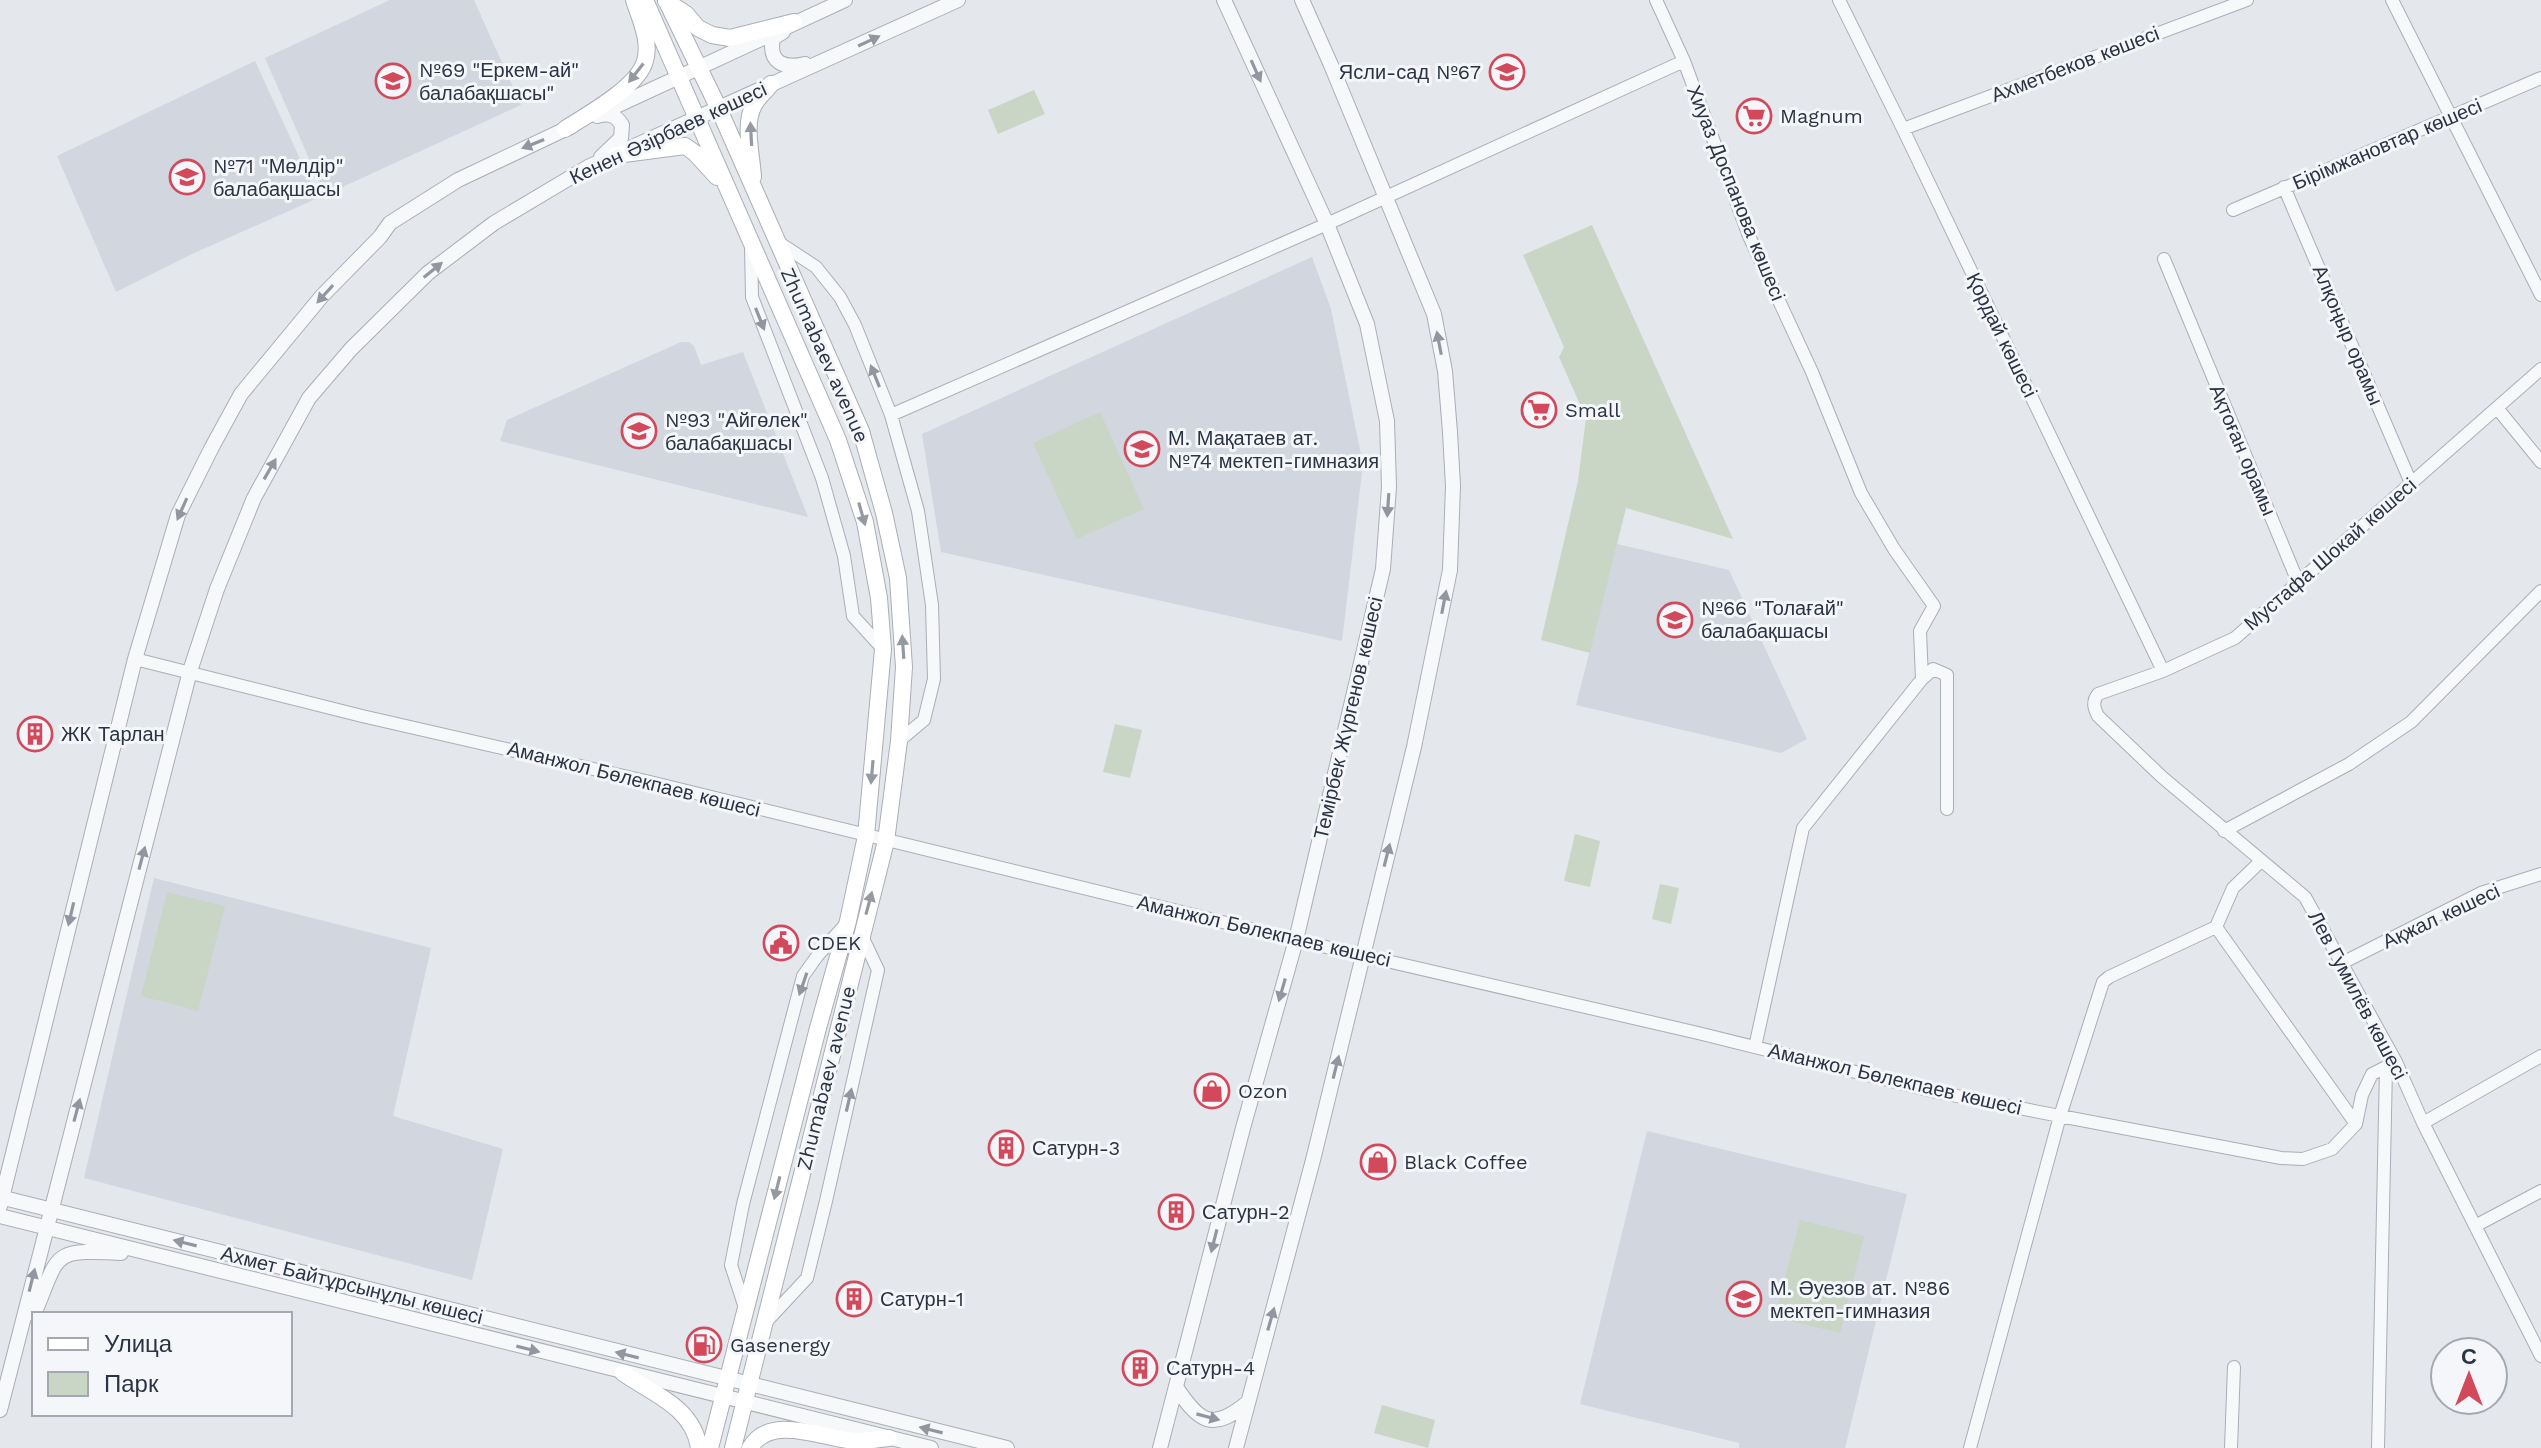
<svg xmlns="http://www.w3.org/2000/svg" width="2541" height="1448" viewBox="0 0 2541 1448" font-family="'Work Sans',sans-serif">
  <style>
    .built { fill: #d2d6de }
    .green { fill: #c9d6c5 }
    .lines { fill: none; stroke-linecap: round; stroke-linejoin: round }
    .minor-casing { stroke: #a9aeb7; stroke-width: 14 }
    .tertiary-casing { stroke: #a9aeb7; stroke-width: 16 }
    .secondary-casing { stroke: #a9aeb7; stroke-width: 18 }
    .minor { stroke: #f7f8fa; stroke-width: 12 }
    .tertiary { stroke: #f7f8fa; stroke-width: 14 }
    .secondary { stroke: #fff; stroke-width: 16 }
    .oneway { fill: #9196a0 }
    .oneway2 { fill: #959aa2 }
    .labels { text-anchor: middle; stroke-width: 6; stroke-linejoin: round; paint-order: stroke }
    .street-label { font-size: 20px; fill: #2b3445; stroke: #f4f6f9 }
    .poi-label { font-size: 20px; fill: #2b3445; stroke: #f4f6f9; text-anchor: start }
  </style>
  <rect width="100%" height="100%" fill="#e4e7ec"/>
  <path class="built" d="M390 0H474L521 105 325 195 265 58Z
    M255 61 318 198 192 254 116 292 57 156Z
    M1312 257 1331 309 1363 464 1342 641 941 552 922 434Z
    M681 342H689L694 346 701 365 743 352 808 517 500 441 507 420Z
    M1617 544 1729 570 1807 739 1781 753 1576 705Z
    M154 878 431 948 393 1116 503 1149 472 1280 84 1178Z
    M1647 1131 1907 1194 1845 1448H1739V1443L1580 1404Z"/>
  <path class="green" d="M1034 90 1045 114 998 134 988 110Z
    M1592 225 1733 539 1626 508 1590 653 1541 640 1578 481 1586 418 1559 357 1564 347 1523 255Z
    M1100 412 1144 509 1077 539 1033 443Z
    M1115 724 1142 730 1130 778 1103 772Z
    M1575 834 1600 841 1590 887 1564 881Z
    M1660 884 1679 888 1671 924 1652 919Z
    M167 892 225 906 198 1011 141 996Z
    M1800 1220 1864 1236 1840 1333 1775 1317Z
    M1382 1405 1435 1420 1428 1448 1374 1433Z"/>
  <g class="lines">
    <g class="minor-casing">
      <path id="minor" d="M1656 0 1684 61 1749 236 1812 372 1861 493 1894 549 1934 606 1920 631 1922 679
        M1839 0 1903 129 2163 671
        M2392 0 2541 295
        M1903 129 2247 0
        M2284 187 2411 483
        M2233 210 2541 78
        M778 242 816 267 840 297 855 325 891 415 918 511 932 605 934 679 924 720 899 741
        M751 246 752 297 822 478 844 556 853 616 883 649
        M2164 259 2298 582
        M2541 369 2235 638 2163 671 2098 694C2092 702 2094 708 2098 716L2162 777 2305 897 2396 1062 2423 1123 2541 1356
        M2497 408 2541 462
        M891 415 1327 224 1684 61
        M135 659 362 716 650 782 1296 940 1698 1033 1936 1092 2060 1116 1970 1448
        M2224 831 2349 764 2411 722 2541 591
        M2261 861 2233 888 2216 927 2109 977 2103 982 2060 1116 2281 1158 2303 1159 2332 1149 2356 1124 2362 1095 2372 1074 2396 1062
        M2216 927 2356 1124
        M2342 963 2481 893 2541 874
        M1755 1047 1803 828 1922 679 1933 669 1947 675V809
        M2423 1123 2541 1056
        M2475 1226 2541 1191
        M746 1311 731 1265 743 1204 803 976 818 955 846 924
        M766 1322 807 1278 826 1201 878 970 861 934
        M2231 1448 2234 1367
        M2378 1448 2386 1067"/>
    </g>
    <g class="tertiary-casing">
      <path id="tertiary" d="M783 32 773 38C768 63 784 69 805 64
        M599 114 845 0
        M597 116C609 113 615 114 622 125L621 138 601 157
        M0 1197 1007 1448
        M0 1206 135 659 178 515 212 447 241 394 322 296 380 237 390 223 458 180 572 126
        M0 1216 931 1448
        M34 1314C60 1254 49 1249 121 1253
        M1176 1387C1199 1422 1212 1432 1247 1403
        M0 1410 190 671 217 589 254 498 309 398 351 349 428 273 494 223 588 167 958 0
        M1160 1448 1243 1128 1296 940 1383 569 1389 487 1387 421 1367 324 1327 224 1224 0
        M1236 1448 1313 1160 1414 747 1450 570 1453 486 1450 432 1445 371 1434 314 1331 65 1302 0"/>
    </g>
    <g class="secondary-casing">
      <path id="secondary" d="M645 0 838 440 865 522 879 598 883 649 866 836 848 921 818 1028 710 1448
        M666 0 718 107 861 431 884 513 898 578 904 667 899 741 886 841 733 1448
        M666 1 686 14 698 28 712 35 730 38 794 22
        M565 129C587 115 638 87 645 61 651 41 640 19 634 0
        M616 155 685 146 695 153 717 177
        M753 177C752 156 743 124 754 105 758 97 766 91 771 84
        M623 1373C653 1394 693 1407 699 1448
        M750 1448C771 1412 825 1440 857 1441 868 1441 878 1439 889 1438"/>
    </g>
    <use href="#minor" class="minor"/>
    <use href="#tertiary" class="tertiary"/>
    <use href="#secondary" class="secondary"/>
  </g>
  <defs><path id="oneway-solid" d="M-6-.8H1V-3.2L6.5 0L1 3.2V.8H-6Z" transform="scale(2)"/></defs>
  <g class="oneway">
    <use href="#oneway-solid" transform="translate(869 41) rotate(-25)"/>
    <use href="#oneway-solid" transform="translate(1256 71) rotate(66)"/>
    <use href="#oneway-solid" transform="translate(533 144) rotate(158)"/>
    <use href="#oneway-solid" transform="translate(433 270) rotate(-39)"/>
    <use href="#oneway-solid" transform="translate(325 294) rotate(132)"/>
    <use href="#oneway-solid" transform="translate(760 319) rotate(68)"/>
    <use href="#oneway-solid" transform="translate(1439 343) rotate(-101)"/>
    <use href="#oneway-solid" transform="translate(875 376) rotate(-112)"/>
    <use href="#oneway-solid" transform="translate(270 469) rotate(-60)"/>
    <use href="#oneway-solid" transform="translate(1388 505) rotate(94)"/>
    <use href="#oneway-solid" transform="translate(182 509) rotate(114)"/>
    <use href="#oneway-solid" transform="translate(1444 602) rotate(-79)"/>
    <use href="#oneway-solid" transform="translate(1387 855) rotate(-76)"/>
    <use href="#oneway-solid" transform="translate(142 858) rotate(-75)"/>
    <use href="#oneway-solid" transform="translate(71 914) rotate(103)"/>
    <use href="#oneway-solid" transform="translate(803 984) rotate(109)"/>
    <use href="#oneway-solid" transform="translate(1282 990) rotate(106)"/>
    <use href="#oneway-solid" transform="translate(1336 1067) rotate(-76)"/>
    <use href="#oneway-solid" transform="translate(849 1100) rotate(-77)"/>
    <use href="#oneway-solid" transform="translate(77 1110) rotate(-75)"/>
    <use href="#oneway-solid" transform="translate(1214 1241) rotate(104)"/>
    <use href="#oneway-solid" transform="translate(185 1243) rotate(-166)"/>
    <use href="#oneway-solid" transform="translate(32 1280) rotate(-76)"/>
    <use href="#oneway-solid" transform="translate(1271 1319) rotate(-74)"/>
    <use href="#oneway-solid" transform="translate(528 1349) rotate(14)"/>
    <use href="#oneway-solid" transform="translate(627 1355) rotate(-166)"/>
    <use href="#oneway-solid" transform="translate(1208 1417) rotate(15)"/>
    <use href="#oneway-solid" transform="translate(931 1430) rotate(-166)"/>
  </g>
  <g class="oneway2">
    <use href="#oneway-solid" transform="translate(636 73) rotate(128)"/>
    <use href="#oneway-solid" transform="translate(751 134) rotate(-93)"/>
    <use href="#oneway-solid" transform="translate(862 514) rotate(74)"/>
    <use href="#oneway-solid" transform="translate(903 647) rotate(-94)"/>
    <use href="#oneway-solid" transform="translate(872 772) rotate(95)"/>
    <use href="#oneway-solid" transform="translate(869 903) rotate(-75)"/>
    <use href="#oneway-solid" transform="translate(777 1188) rotate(104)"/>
  </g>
  <defs>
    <g id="school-ring" transform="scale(1.8)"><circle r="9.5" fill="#f4f6f9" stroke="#d1495b" stroke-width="1.5"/><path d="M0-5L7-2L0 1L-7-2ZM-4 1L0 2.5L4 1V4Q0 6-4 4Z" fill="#d1495b"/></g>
    <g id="supermarket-ring" transform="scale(1.8)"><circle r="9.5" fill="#f4f6f9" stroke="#d1495b" stroke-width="1.5"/><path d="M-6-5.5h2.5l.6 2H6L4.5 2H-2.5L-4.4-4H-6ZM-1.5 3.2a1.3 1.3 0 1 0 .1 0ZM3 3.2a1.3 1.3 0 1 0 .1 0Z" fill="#d1495b"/></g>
    <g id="building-ring" transform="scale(1.8)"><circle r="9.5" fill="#f4f6f9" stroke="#d1495b" stroke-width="1.5"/><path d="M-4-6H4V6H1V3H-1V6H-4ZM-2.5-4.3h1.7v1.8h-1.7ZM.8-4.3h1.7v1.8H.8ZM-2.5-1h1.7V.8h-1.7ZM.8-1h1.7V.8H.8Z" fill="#d1495b"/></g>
    <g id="civic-ring" transform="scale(1.8)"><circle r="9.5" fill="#f4f6f9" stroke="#d1495b" stroke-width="1.5"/><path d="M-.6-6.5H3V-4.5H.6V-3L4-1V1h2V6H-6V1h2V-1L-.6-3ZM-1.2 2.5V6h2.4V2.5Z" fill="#d1495b"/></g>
    <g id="shop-ring" transform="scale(1.8)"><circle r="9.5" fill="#f4f6f9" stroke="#d1495b" stroke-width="1.5"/><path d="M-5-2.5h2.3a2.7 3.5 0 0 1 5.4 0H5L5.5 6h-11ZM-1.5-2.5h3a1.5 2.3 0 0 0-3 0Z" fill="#d1495b"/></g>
    <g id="fuel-ring" transform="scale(1.8)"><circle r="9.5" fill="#f4f6f9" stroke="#d1495b" stroke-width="1.5"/><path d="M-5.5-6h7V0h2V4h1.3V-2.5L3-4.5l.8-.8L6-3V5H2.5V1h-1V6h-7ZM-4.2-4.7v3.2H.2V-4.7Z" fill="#d1495b"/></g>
  </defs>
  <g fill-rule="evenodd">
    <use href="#school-ring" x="1507" y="72"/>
    <use href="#school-ring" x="393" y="81"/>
    <use href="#supermarket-ring" x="1754" y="116"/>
    <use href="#school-ring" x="187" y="177"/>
    <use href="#supermarket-ring" x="1539" y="410"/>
    <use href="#school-ring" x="639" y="431"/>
    <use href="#school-ring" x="1142" y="449"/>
    <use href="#school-ring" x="1675" y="620"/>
    <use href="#building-ring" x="35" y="734"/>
    <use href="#civic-ring" x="781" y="943"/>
    <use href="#shop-ring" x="1212" y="1091"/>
    <use href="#building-ring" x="1006" y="1148"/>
    <use href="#shop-ring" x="1378" y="1162"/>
    <use href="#building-ring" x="1176" y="1212"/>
    <use href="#building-ring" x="854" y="1299"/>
    <use href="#school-ring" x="1744" y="1299"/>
    <use href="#fuel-ring" x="704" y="1345"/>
    <use href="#building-ring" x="1140" y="1368"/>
  </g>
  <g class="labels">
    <g class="street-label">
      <text transform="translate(2075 64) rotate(-21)" y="7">Ахметбеков көшесі</text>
      <text transform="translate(668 133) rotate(-25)" y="7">Кенен Әзірбаев көшесі</text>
      <text transform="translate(2387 144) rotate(-23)" y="7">Бірімжановтар көшесі</text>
      <text transform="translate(1736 193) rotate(68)" y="7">Хиуаз Доспанова көшесі</text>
      <text transform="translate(2002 335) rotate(64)" y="7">Қордай көшесі</text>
      <text transform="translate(2348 335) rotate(67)" y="7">Алқоңыр орамы</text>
      <text transform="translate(825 355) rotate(66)" y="7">Zhumabaev avenue</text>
      <text transform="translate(2243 450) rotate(67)" y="7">Ақтоған орамы</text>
      <text transform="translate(2330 554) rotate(-41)" y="7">Мустафа Шокай көшесі</text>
      <text transform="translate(1348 718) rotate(-77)" y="7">Темірбек Жүргенов көшесі</text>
      <text transform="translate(634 779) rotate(14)" y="7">Аманжол Бөлекпаев көшесі</text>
      <text transform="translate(2441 916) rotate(-25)" y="7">Ақжал көшесі</text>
      <text transform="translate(1264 931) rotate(13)" y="7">Аманжол Бөлекпаев көшесі</text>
      <text transform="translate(2358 995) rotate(62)" y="7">Лев Гумилёв көшесі</text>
      <text transform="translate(826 1078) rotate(-76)" y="7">Zhumabaev avenue</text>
      <text transform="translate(1895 1079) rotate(13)" y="7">Аманжол Бөлекпаев көшесі</text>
      <text transform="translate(352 1285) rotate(14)" y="7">Ахмет Байтұрсынұлы көшесі</text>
    </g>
    <g class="poi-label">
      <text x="419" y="77">№69 "Еркем-ай"<tspan x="419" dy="23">балабақшасы"</tspan></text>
      <text x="1481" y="79" text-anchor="end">Ясли-сад №67</text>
      <text x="1780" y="123">Magnum</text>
      <text x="213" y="173">№71 "Мөлдір"<tspan x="213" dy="23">балабақшасы</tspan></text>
      <text x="1565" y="417">Small</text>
      <text x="665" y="427">№93 "Айгөлек"<tspan x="665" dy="23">балабақшасы</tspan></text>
      <text x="1168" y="445">М. Мақатаев ат.<tspan x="1168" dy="23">№74 мектеп-гимназия</tspan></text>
      <text x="1701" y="615">№66 "Толағай"<tspan x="1701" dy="23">балабақшасы</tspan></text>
      <text x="61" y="741">ЖК Тарлан</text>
      <text x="807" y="950">CDEK</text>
      <text x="1238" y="1098">Ozon</text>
      <text x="1032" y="1155">Сатурн-3</text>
      <text x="1404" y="1169">Black Coffee</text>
      <text x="1202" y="1219">Сатурн-2</text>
      <text x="1770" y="1295">М. Әуезов ат. №86<tspan x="1770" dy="23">мектеп-гимназия</tspan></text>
      <text x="880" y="1306">Сатурн-1</text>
      <text x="730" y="1352">Gasenergy</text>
      <text x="1166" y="1375">Сатурн-4</text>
    </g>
  </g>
  <rect x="32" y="1312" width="260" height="104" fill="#f4f6f9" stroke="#a4a8b1" stroke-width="2"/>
  <rect x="48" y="1338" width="40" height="12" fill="#ffffff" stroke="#a4a8b1" stroke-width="2"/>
  <text x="104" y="1352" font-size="24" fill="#2b3445">Улица</text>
  <rect x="48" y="1372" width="40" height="24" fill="#c9d6c5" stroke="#a4a8b1" stroke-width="2"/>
  <text x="104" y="1392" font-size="24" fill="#2b3445">Парк</text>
  <g transform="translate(2469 1376)"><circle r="38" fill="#f4f6f9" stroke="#a4a8b1" stroke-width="2"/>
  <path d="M0-6L14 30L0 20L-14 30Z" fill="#d1495b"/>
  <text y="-12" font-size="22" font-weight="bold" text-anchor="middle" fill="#2b3445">С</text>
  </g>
</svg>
